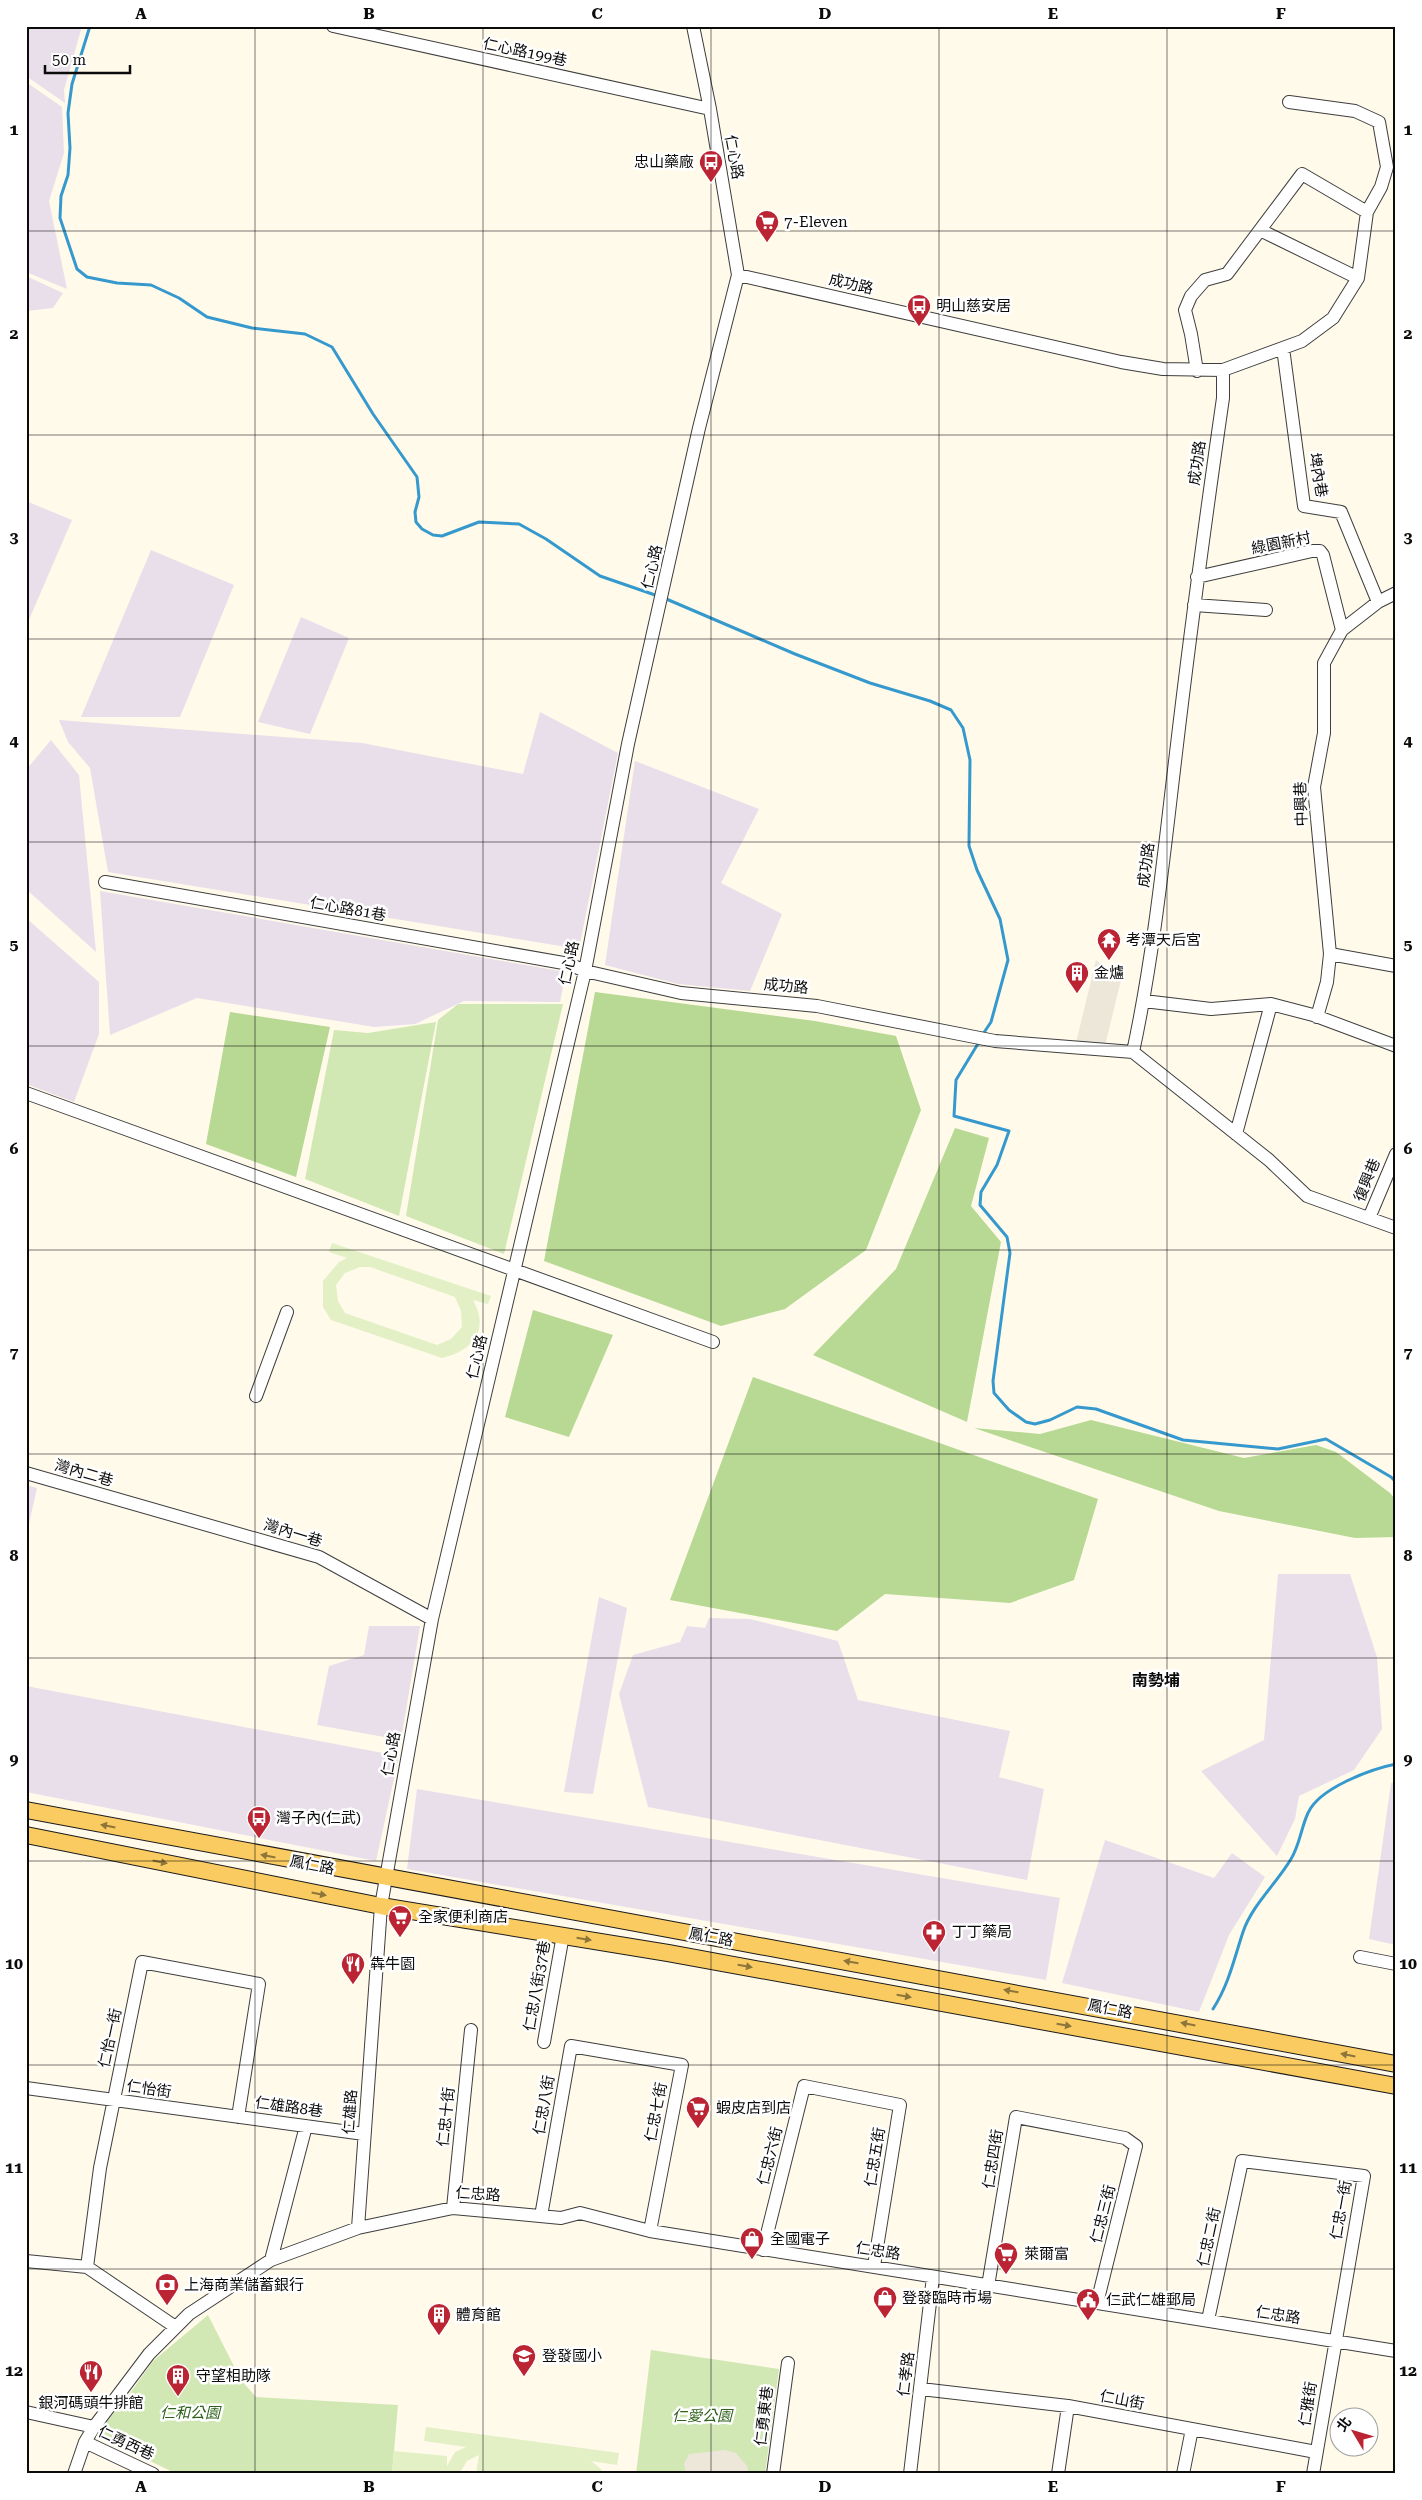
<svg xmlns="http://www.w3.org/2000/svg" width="1422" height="2500" viewBox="0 0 1422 2500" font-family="'Roboto Serif','Noto Sans TC',serif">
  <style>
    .industrial { fill: #e9dfeb }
    .green { fill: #d2e8b4 }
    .forest { fill: #b7d994 }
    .pitch { fill: #e3f0c6; fill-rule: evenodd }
    .plaza { fill: #ede7da }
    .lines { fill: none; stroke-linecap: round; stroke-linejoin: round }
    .stream { stroke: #3699cd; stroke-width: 3 }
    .minor-casing { stroke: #3e3e3e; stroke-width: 14 }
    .major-casing { stroke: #1c1c1c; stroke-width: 18 }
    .minor { stroke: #fff; stroke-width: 12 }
    .major { stroke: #f9cb60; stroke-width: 16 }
    .oneway { fill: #8e753a }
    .grid { fill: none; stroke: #0b0b0b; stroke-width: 1; stroke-opacity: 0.55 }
    .labels { text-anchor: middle; stroke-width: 5; stroke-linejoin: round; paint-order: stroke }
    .street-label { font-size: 15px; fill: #0b0b0b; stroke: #fff }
    .poi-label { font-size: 15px; fill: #0b0b0b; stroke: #fff; text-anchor: start }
    .park-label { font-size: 15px; font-style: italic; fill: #2f621c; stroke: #fff }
    .neighbourhood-label { font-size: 16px; font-weight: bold; fill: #0b0b0b; stroke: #fff }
    .neatline { fill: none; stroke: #0b0b0b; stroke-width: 2 }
    .grid-label { font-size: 16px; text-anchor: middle; font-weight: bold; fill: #0b0b0b }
  </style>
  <rect width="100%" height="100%" fill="#fffaea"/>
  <path class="industrial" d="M26 26H82L64 90 65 103 26 76Z
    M26 82 62 107 64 153 49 201 67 289 26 272Z
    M26 276 63 293 53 308 26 311Z
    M26 501 72 520 28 622 26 643Z
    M151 550 234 585 180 717H81Z
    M301 617 349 638 310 734 258 722Z
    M540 712 618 753 579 949 108 872 90 768 68 742 59 720 362 743 523 774Z
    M51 740 79 775 96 952 26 889V770Z
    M635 761 759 809 721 883 782 914 750 991 678 984 605 965Z
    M100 891 566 972 560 1002 464 1001 415 1024 374 1027 197 998 110 1035Z
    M26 918 99 982V1034L74 1102 26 1084Z
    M26 1485 37 1488 26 1537Z
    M1278 1574H1350L1377 1657 1382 1729 1354 1770 1299 1796 1295 1819 1277 1856 1201 1771 1264 1740Z
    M599 1597 627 1608 593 1794 564 1792Z
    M709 1618 750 1619 838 1641 858 1700 1010 1731 999 1777 1044 1789 1027 1880 648 1807 619 1694 633 1655 680 1642 687 1626 705 1628Z
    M369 1626H420L401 1740 317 1725 329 1666 364 1655Z
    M26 1686 399 1756 376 1861 26 1792Z
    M1391 1783H1396V1945L1369 1939Z
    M417 1789 1060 1898 1046 1980 407 1869Z
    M1105 1840 1214 1878 1232 1853 1265 1877 1229 1935 1199 2012 1062 1983Z"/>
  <path class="green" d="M458 1004H563L504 1254 406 1216 438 1020Z
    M436 1022 399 1216 305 1179 334 1030 368 1033Z
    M208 2315 241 2380 256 2397 398 2405 392 2474H177L96 2435 128 2396 153 2361Z
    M651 2350 779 2369 765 2474H636Z"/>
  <path class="forest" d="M595 992 815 1021 896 1036 921 1110 866 1250 785 1309 721 1326 544 1261Z
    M230 1012 330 1027 296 1177 206 1144Z
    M955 1128 989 1138 971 1206 1001 1242 967 1422 813 1355 896 1269Z
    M533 1310 613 1335 569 1437 505 1417Z
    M753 1377 1098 1499 1074 1580 1010 1603 885 1594 837 1631 670 1600Z
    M1091 1420 1244 1458 1316 1445 1336 1452 1390 1493 1396 1500V1537L1355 1538 1219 1511 974 1428 1040 1434Z"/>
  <path class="pitch" d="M332 1243 491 1296 488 1304 473 1300C490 1330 473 1351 442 1358L331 1320 323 1307V1281L339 1262 347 1258 329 1252ZM360 1267H370L455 1297 461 1311 462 1327 451 1339 437 1345 345 1313 338 1301 336 1285 345 1273Z
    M426 2427 619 2453 617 2465 591 2461 601 2469 602 2474H591L589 2471 588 2474H476L479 2455 467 2461 459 2474H392L394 2451 447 2456V2466L455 2452 466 2447 424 2441Z"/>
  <path class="plaza" d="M1096 960 1121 980 1104 1050 1075 1047Z
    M725 2450 736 2453 747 2466 749 2474H686L684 2464 689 2454Z"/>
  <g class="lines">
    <path class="stream" d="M90 26 72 84 68 113 70 148 68 175 61 196 60 218 77 269 87 277 117 283 151 285 179 298 207 317 252 328 305 334 332 347 373 414 417 477 419 497 415 512 416 522 422 529 433 535 442 536 479 522 519 524 546 539 600 576 658 596
      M664 598 795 654 870 683 930 701 951 710 963 728 970 760 969 846 977 870 1000 919 1008 960 991 1022 983 1034
      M979 1042 956 1080 954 1116 1009 1131 997 1165 981 1192 980 1205 1007 1237 1010 1253 993 1381 994 1393 1009 1410 1026 1422 1035 1424 1050 1420 1077 1407 1096 1409 1183 1440 1278 1449 1326 1439 1391 1477 1396 1482
      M1213 2009C1229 1984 1234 1959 1243 1932 1252 1905 1277 1883 1291 1859 1300 1844 1301 1828 1308 1813 1319 1788 1371 1769 1396 1764"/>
    <g class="minor-casing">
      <path id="minor" d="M333 26 710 109
        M1260 230 1358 278
        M738 275 1121 362 1163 369 1223 370 1302 341 1333 318 1358 278 1367 212 1381 187 1387 167 1379 122 1355 111 1289 102
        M1283 348 1304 506 1341 512 1378 602
        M1197 371 1191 334 1185 310 1191 296 1205 280 1227 274 1302 174 1367 212
        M1197 577 1312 551H1320L1323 555 1342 630
        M1194 605 1266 610
        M105 882 569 964 585 971 681 993 817 1006 995 1041 1133 1052 1269 1160 1307 1196 1396 1228
        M1330 954 1396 966
        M1144 1001 1211 1009 1271 1004 1313 1015 1396 1046
        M1317 1017 1327 982 1330 954 1314 787 1324 733V663L1342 630 1378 602 1396 593
        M1133 1052C1154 954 1164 853 1176 753 1190 634 1206 516 1223 398V370
        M26 1093 713 1342
        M1236 1134 1271 1004
        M1369 1218 1396 1154
        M256 1396 287 1312
        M26 1473 319 1557 432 1619
        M1360 1957 1396 1964
        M544 2042 563 1935
        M26 2088 364 2134
        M453 2208 471 2030
        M541 2216 571 2046 682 2065 650 2231
        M358 2228 381 1906 432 1619 585 971 628 744 699 428 738 275 710 109 693 26
        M763 2250 804 2086 900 2105 874 2266
        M271 2260 306 2126
        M26 2261 87 2267
        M988 2286 1016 2117 1125 2138 1136 2146 1097 2303
        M1208 2320 1242 2161 1364 2176 1313 2474
        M174 2326 87 2267 100 2168 142 1962 259 1984 238 2117
        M921 2389 1068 2406 1316 2452
        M26 2412 94 2427
        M85 2442 153 2474
        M74 2474 85 2442 94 2427 149 2354 189 2314 271 2260 358 2228 453 2208 561 2218 580 2213 650 2231 1396 2351
        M773 2474 788 2363
        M910 2474 933 2277
        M1058 2474 1068 2406
        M1183 2474 1192 2429"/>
    </g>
    <g class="major-casing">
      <path id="major" d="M26 1810C482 1898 940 1976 1396 2064
        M26 1835 381 1906 668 1953 1396 2086"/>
    </g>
    <use href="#minor" class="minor"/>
    <use href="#major" class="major"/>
  </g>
  <defs><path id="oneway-solid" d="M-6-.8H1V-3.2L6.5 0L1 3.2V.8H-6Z" transform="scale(1.25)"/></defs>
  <g class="oneway">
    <use href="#oneway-solid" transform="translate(108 1826) rotate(-169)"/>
    <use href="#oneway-solid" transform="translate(268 1856) rotate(-169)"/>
    <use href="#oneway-solid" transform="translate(160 1862) rotate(11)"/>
    <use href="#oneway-solid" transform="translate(319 1894) rotate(11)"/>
    <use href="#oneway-solid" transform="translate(584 1939) rotate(9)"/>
    <use href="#oneway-solid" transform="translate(851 1962) rotate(-170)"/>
    <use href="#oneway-solid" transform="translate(745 1966) rotate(10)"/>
    <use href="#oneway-solid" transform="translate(1011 1991) rotate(-170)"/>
    <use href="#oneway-solid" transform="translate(904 1996) rotate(10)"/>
    <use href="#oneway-solid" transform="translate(1188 2024) rotate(-169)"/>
    <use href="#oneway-solid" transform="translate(1064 2025) rotate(10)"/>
    <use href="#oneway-solid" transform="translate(1348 2055) rotate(-169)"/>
  </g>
  <path class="grid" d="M255 26V2474M483 26V2474M711 26V2474M939 26V2474M1167 26V2474M26 231H1396M26 435H1396M26 639H1396M26 842H1396M26 1046H1396M26 1250H1396M26 1454H1396M26 1658H1396M26 1861H1396M26 2065H1396M26 2269H1396"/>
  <defs>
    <g id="bus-pin" transform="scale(1.25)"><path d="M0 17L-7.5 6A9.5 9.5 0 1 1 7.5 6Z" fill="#bb2433" stroke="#fff"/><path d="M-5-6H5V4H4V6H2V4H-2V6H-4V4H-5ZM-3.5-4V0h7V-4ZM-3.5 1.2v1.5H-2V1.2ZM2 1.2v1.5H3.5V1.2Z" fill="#fff"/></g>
    <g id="supermarket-pin" transform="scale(1.25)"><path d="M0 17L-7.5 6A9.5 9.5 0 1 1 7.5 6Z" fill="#bb2433" stroke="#fff"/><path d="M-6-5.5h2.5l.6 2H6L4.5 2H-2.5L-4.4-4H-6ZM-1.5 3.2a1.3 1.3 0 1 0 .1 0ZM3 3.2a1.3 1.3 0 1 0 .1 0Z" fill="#fff"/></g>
    <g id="temple-pin" transform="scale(1.25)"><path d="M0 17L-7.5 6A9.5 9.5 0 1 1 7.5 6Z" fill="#bb2433" stroke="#fff"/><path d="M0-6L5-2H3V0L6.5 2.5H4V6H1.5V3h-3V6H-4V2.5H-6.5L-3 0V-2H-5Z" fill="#fff"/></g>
    <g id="building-pin" transform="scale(1.25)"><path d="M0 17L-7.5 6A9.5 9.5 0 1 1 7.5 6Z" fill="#bb2433" stroke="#fff"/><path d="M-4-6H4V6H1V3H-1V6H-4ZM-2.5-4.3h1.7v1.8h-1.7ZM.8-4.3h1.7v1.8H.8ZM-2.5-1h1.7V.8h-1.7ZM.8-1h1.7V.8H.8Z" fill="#fff"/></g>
    <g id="pharmacy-pin" transform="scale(1.25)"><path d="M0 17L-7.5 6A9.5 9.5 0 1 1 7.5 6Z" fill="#bb2433" stroke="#fff"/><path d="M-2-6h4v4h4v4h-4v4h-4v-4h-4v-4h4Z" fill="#fff"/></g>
    <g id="restaurant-pin" transform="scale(1.25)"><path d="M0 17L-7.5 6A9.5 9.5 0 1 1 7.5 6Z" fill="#bb2433" stroke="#fff"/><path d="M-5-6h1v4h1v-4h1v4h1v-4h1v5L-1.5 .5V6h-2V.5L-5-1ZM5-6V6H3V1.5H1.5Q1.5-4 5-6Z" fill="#fff"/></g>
    <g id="shop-pin" transform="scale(1.25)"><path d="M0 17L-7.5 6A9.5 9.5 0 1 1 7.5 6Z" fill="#bb2433" stroke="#fff"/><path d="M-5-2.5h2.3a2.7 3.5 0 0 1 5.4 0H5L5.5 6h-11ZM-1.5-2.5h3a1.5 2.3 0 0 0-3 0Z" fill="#fff"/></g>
    <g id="bank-pin" transform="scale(1.25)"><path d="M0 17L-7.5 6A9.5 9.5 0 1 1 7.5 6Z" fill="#bb2433" stroke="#fff"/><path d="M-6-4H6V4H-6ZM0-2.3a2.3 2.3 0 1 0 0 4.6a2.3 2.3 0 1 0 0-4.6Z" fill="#fff"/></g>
    <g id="civic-pin" transform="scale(1.25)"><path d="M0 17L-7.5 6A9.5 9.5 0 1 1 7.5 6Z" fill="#bb2433" stroke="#fff"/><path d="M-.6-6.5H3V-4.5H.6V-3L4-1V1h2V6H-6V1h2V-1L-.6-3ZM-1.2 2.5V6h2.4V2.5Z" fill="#fff"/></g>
    <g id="school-pin" transform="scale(1.25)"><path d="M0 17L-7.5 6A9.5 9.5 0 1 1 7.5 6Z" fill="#bb2433" stroke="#fff"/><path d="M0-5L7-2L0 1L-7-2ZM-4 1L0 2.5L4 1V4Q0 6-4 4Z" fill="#fff"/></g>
  </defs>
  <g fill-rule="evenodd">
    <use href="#bus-pin" x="711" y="162"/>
    <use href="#supermarket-pin" x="767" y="222"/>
    <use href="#bus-pin" x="919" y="306"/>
    <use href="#temple-pin" x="1109" y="940"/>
    <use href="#building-pin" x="1077" y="973"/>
    <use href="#bus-pin" x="259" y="1818"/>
    <use href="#supermarket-pin" x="400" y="1917"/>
    <use href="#pharmacy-pin" x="934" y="1932"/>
    <use href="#restaurant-pin" x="353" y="1964"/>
    <use href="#supermarket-pin" x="698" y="2108"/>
    <use href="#shop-pin" x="752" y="2239"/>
    <use href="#supermarket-pin" x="1006" y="2254"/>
    <use href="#bank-pin" x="167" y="2285"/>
    <use href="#shop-pin" x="885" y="2298"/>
    <use href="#civic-pin" x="1088" y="2300"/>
    <use href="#building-pin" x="439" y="2315"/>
    <use href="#school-pin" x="524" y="2356"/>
    <use href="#restaurant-pin" x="91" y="2372"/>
    <use href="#building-pin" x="178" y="2376"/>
  </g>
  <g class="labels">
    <g class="street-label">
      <text transform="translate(525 52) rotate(12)" y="5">仁心路199巷</text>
      <text transform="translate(734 157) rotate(80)" y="5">仁心路</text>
      <text transform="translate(851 284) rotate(13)" y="5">成功路</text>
      <text transform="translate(1197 463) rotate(-82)" y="5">成功路</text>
      <text transform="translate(1318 475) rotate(80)" y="5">埤內巷</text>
      <text transform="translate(1281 543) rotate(-11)" y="5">綠園新村</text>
      <text transform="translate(652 567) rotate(-77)" y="5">仁心路</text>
      <text transform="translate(1301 804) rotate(-92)" y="5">中興巷</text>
      <text transform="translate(1146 865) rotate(-83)" y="5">成功路</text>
      <text transform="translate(348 909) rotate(10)" y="5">仁心路81巷</text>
      <text transform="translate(569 963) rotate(-78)" y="5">仁心路</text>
      <text transform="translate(786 986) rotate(5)" y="5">成功路</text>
      <text transform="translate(1367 1180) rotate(-68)" y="5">復興巷</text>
      <text transform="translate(477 1357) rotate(-77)" y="5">仁心路</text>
      <text transform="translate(84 1473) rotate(16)" y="5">灣內二巷</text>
      <text transform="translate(293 1533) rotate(17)" y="5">灣內一巷</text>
      <text transform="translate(391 1754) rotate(-80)" y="5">仁心路</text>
      <text transform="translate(312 1865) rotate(11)" y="5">鳳仁路</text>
      <text transform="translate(711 1937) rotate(10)" y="5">鳳仁路</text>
      <text transform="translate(537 1986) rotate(-80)" y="5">仁忠八街37巷</text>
      <text transform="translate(1110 2009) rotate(11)" y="5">鳳仁路</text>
      <text transform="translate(110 2038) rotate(-78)" y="5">仁怡一街</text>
      <text transform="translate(149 2089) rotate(8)" y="5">仁怡街</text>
      <text transform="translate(544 2105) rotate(-80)" y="5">仁忠八街</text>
      <text transform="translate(289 2107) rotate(8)" y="5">仁雄路8巷</text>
      <text transform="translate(350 2112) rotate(-86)" y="5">仁雄路</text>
      <text transform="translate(656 2112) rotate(-79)" y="5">仁忠七街</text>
      <text transform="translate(446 2117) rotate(-84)" y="5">仁忠十街</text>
      <text transform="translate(770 2156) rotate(-76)" y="5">仁忠六街</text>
      <text transform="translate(875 2157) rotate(-81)" y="5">仁忠五街</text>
      <text transform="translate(993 2159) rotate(-81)" y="5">仁忠四街</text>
      <text transform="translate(478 2194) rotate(4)" y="5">仁忠路</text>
      <text transform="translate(1341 2210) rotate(-80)" y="5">仁忠一街</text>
      <text transform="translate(1103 2214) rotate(-76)" y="5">仁忠三街</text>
      <text transform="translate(1209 2237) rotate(-78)" y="5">仁忠二街</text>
      <text transform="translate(878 2251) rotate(9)" y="5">仁忠路</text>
      <text transform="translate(1278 2315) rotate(9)" y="5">仁忠路</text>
      <text transform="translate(906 2374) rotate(-83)" y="5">仁孝路</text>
      <text transform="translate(1122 2400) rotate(11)" y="5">仁山街</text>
      <text transform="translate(1308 2404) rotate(-81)" y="5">仁雅街</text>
      <text transform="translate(764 2416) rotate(-83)" y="5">仁勇東巷</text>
      <text transform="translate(126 2443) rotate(25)" y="5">仁勇西巷</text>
    </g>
    <g class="poi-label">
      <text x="694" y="167" text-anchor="end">忠山藥廠</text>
      <text x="784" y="227">7-Eleven</text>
      <text x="936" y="311">明山慈安居</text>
      <text x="1126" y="945">考潭天后宮</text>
      <text x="1094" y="978">金爐</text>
      <text x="276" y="1823">灣子內(仁武)</text>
      <text x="418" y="1922">全家便利商店</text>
      <text x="952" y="1937">丁丁藥局</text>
      <text x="370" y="1969">犇牛園</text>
      <text x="716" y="2113">蝦皮店到店</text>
      <text x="770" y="2244">全國電子</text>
      <text x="1024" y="2259">萊爾富</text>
      <text x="184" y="2290">上海商業儲蓄銀行</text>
      <text x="902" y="2303">登發臨時市場</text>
      <text x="1106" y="2305">仁武仁雄郵局</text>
      <text x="456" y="2320">體育館</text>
      <text x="542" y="2361">登發國小</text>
      <text x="196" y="2381">守望相助隊</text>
      <text x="91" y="2408" text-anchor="middle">銀河碼頭牛排館</text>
    </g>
    <g class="park-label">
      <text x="190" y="2418">仁和公園</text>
      <text x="702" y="2421">仁愛公園</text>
    </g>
    <g class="neighbourhood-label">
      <text x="1156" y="1686">南勢埔</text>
    </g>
  </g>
  <rect width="1422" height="2500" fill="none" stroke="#ffffff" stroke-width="55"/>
  <g transform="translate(1354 2432) rotate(308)"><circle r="24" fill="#ffffff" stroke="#9d9d9d"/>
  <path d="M0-4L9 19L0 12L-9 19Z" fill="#bb2433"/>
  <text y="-8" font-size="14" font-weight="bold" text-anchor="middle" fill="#0b0b0b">北</text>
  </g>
  <path d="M45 65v8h85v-8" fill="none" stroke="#0b0b0b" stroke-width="2.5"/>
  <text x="52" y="65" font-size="15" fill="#0b0b0b" stroke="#ffffff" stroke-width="4" paint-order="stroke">50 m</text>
  <rect x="28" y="28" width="1366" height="2444" class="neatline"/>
  <g class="grid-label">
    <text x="141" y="19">A</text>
    <text x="369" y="19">B</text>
    <text x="597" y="19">C</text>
    <text x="825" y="19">D</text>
    <text x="1053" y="19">E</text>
    <text x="1281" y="19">F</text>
    <text x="14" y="135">1</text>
    <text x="1408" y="135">1</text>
    <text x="14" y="339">2</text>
    <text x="1408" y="339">2</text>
    <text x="14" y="543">3</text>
    <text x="1408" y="543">3</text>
    <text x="14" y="746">4</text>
    <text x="1408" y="746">4</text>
    <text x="14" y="950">5</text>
    <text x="1408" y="950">5</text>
    <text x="14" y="1154">6</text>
    <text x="1408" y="1154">6</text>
    <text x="14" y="1358">7</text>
    <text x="1408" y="1358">7</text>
    <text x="14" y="1561">8</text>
    <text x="1408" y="1561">8</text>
    <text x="14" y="1765">9</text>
    <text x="1408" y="1765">9</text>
    <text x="14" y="1969">10</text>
    <text x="1408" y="1969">10</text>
    <text x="14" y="2173">11</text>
    <text x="1408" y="2173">11</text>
    <text x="14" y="2376">12</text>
    <text x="1408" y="2376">12</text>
    <text x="141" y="2492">A</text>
    <text x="369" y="2492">B</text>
    <text x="597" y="2492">C</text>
    <text x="825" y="2492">D</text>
    <text x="1053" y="2492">E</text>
    <text x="1281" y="2492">F</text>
  </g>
</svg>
